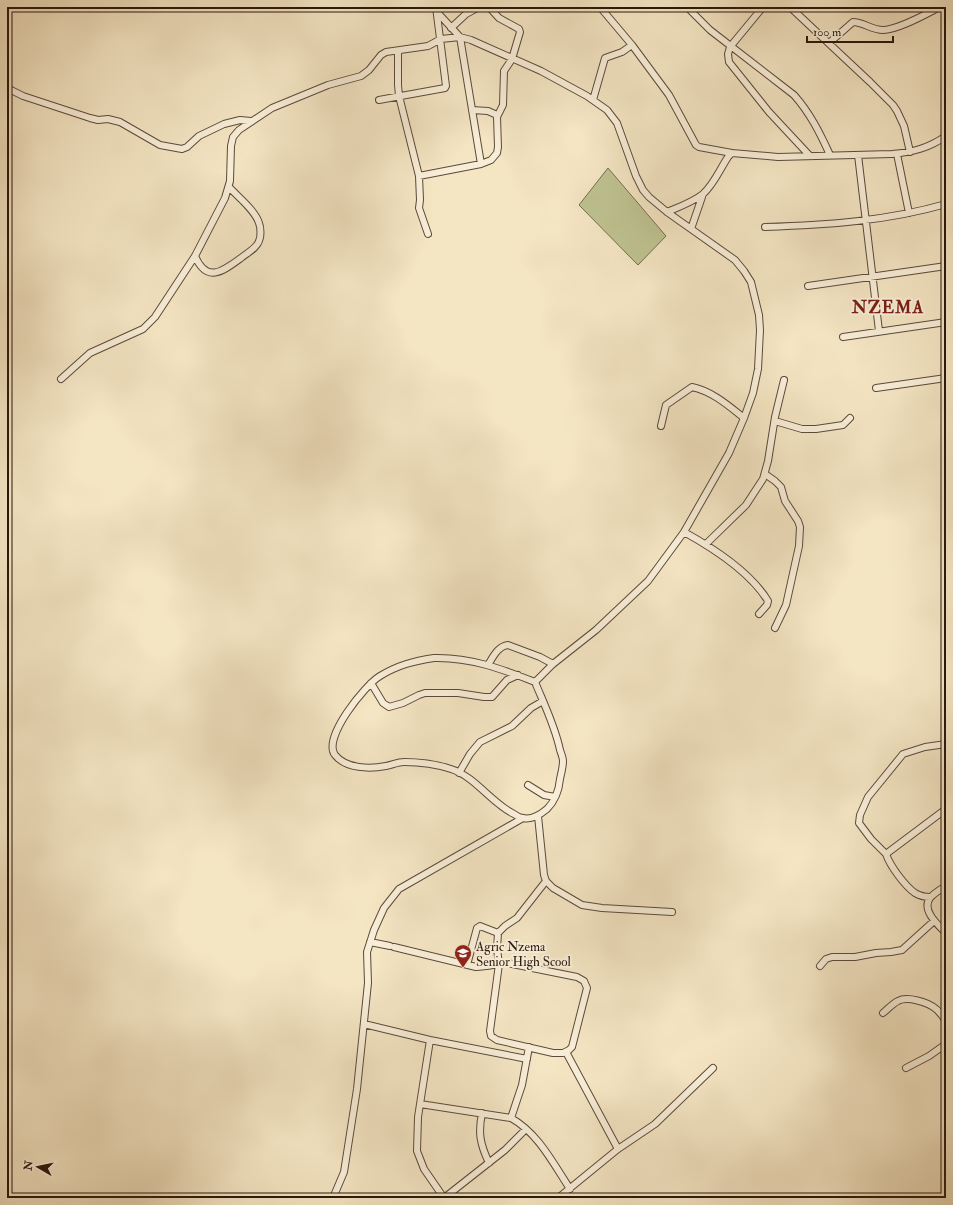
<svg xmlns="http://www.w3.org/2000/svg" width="953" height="1205" viewBox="0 0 953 1205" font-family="'IM FELL Double Pica',serif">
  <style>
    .green { fill: #bfc392; stroke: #746d4f }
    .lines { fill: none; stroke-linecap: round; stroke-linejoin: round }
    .minor-casing { stroke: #5c4a3a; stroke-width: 8 }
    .minor { stroke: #f8eed8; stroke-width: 6 }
    .labels { text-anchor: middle; stroke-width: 4; stroke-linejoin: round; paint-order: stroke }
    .poi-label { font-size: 13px; fill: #29170c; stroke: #f8eed8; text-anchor: start }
    .district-label { font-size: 17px; font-weight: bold; letter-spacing: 1px; fill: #7a1f14; stroke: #f8eed8 }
  </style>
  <rect width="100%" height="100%" fill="#f4e5c3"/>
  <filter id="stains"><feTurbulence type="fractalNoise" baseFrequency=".005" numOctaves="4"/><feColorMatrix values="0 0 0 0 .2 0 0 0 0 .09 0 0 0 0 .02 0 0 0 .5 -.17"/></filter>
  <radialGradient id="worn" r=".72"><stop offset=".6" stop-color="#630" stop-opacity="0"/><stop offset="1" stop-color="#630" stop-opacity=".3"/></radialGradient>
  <path class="green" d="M608 168 666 236 638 265 579 205Z"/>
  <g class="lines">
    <g class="minor-casing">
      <path id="minor" d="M687 7 710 30 794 95C810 113 820 133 830 155
        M763 7 730 47 728 54 729 62 769 112 810 156
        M790 7 870 82 893 105 897 111 904 126 910 152
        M437 12 460 37 481 164
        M451 28 466 14 479 7
        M829 43 853 22C863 22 872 30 883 30 898 30 926 14 940 7
        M632 45 669 95 696 145 699 147 732 153
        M398 51V85L399 96 419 176 420 200 419 208 428 234
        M7 88 23 96 90 118 98 120 108 119 120 122 160 145 182 149 187 147 199 136 224 124 240 120 251 121
        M379 100 445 88 446 86 436 7
        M593 100 605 58 622 52 632 45 600 7
        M472 110 488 111 497 115
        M897 154 909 213
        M858 155 879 331
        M419 176 481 164 491 160 497 153 498 147 497 117 503 105 504 71 512 59 520 32 519 29 499 18 489 7
        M667 212C679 207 693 202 703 194 714 184 720 169 728 157L732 153 778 157 892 154C913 152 929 148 946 136
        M765 227C827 225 887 221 946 204
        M691 229 703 194
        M195 256C207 284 223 271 241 258 247 253 257 248 259 241 261 237 261 228 259 223 255 210 238 197 229 187
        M808 286 946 266
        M843 337 946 322
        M61 379 90 353 143 329 155 317 195 256 225 198 230 181 231 146 233 137 239 130 272 108 328 85 361 76 369 70 381 55 386 52 428 46 441 39 460 37 471 40 541 71 587 96 607 110 617 123 636 176 643 190 649 197 667 212 735 260 744 271 751 282 759 315 760 330 758 369 753 393 744 418 729 453 684 532 648 581 596 630 553 664 535 682
        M876 388 946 378
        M775 421 802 429H816L843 425 850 418
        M661 426 666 405 692 387C712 391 729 406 744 418
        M765 474 775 481 781 487 785 501 798 521 800 527 799 546 786 605 775 628
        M684 532C713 548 751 573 768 601L767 605 759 614
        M706 544 746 505 763 479 768 461 775 417 784 380
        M434 658C470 657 502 669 535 682 544 704 555 726 560 750 561 753 563 758 563 761 563 767 561 774 560 779 559 790 555 801 547 809 541 814 531 820 523 818 520 818 517 816 514 814 491 803 476 777 451 769 436 764 419 762 404 762 398 762 392 765 386 766 370 769 346 769 335 755 322 738 365 685 380 676 398 665 414 661 434 658Z
        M488 665C493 657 498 646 508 645L540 657 553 664
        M371 683 383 703 389 707 403 703 419 695 425 693H458L484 697H492L507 680 518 675
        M459 773 470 754 480 742 512 726 531 708 543 701
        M528 785 544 795 555 797
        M538 816 544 875 546 881 553 888 582 905 602 908 672 912
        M886 854 871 839 859 823 860 815 868 797 903 754 925 747 946 744
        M946 886C941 889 934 893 930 898 921 910 938 925 946 933
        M930 897C925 897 920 896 915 893 905 886 890 866 886 854L946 809
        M370 942 390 946
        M394 947 476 967C487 967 496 964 507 963L577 977 584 981 587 988 572 1047 569 1050 563 1053H553L497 1040 491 1036 490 1031 499 964 497 949 498 933 505 926 517 918 546 881
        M467 965 477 928 480 926 498 933
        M820 966 826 959 832 957H855L876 953 891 952 902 950 934 921
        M883 1013C888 1009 892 1004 898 1001 907 996 928 1002 936 1009 940 1012 943 1017 946 1021
        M364 1024 430 1040 527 1059
        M430 1040 418 1117 417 1151 424 1169 444 1198 505 1150 526 1129
        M566 1052 618 1149
        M906 1068 929 1056 946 1044
        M420 1104 511 1118C538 1133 553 1163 570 1189
        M482 1113C478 1133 480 1144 489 1163
        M511 1118 522 1085 529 1047
        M333 1198 344 1172 357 1089 368 983 367 952 374 930 384 908 399 889 523 818
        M558 1198 618 1149 655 1124 713 1068"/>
    </g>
    <use href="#minor" class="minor"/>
  </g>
  <defs>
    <g id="school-pin" transform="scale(0.9)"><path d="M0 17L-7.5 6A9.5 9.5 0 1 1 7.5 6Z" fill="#8f2418" stroke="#f8eed8"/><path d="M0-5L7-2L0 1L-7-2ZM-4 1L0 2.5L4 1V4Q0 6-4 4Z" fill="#fff"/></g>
  </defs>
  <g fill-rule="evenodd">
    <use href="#school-pin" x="463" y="953"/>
  </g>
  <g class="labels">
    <g class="poi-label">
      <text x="476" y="951">Agric Nzema<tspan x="476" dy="15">Senior High Scool</tspan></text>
    </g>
    <g class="district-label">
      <text x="888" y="313">NZEMA</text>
    </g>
  </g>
  <rect width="953" height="1205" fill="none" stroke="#f4e5c3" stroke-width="24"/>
  <rect x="8" y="8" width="937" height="1189" fill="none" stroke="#29170c" stroke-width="2"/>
  <rect x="12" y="12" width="929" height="1181" fill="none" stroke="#29170c"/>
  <g transform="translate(38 1167) rotate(279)" stroke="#f8eed8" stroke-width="3" paint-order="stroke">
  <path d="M0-3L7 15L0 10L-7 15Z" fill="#29170c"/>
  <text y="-6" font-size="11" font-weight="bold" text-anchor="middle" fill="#29170c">N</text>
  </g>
  <path d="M807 36v6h86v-6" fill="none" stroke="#29170c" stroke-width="2"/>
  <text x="813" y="36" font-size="12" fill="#29170c" stroke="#f8eed8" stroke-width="3" paint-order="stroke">100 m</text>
  <rect width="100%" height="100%" filter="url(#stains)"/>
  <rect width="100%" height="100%" fill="url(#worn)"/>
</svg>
